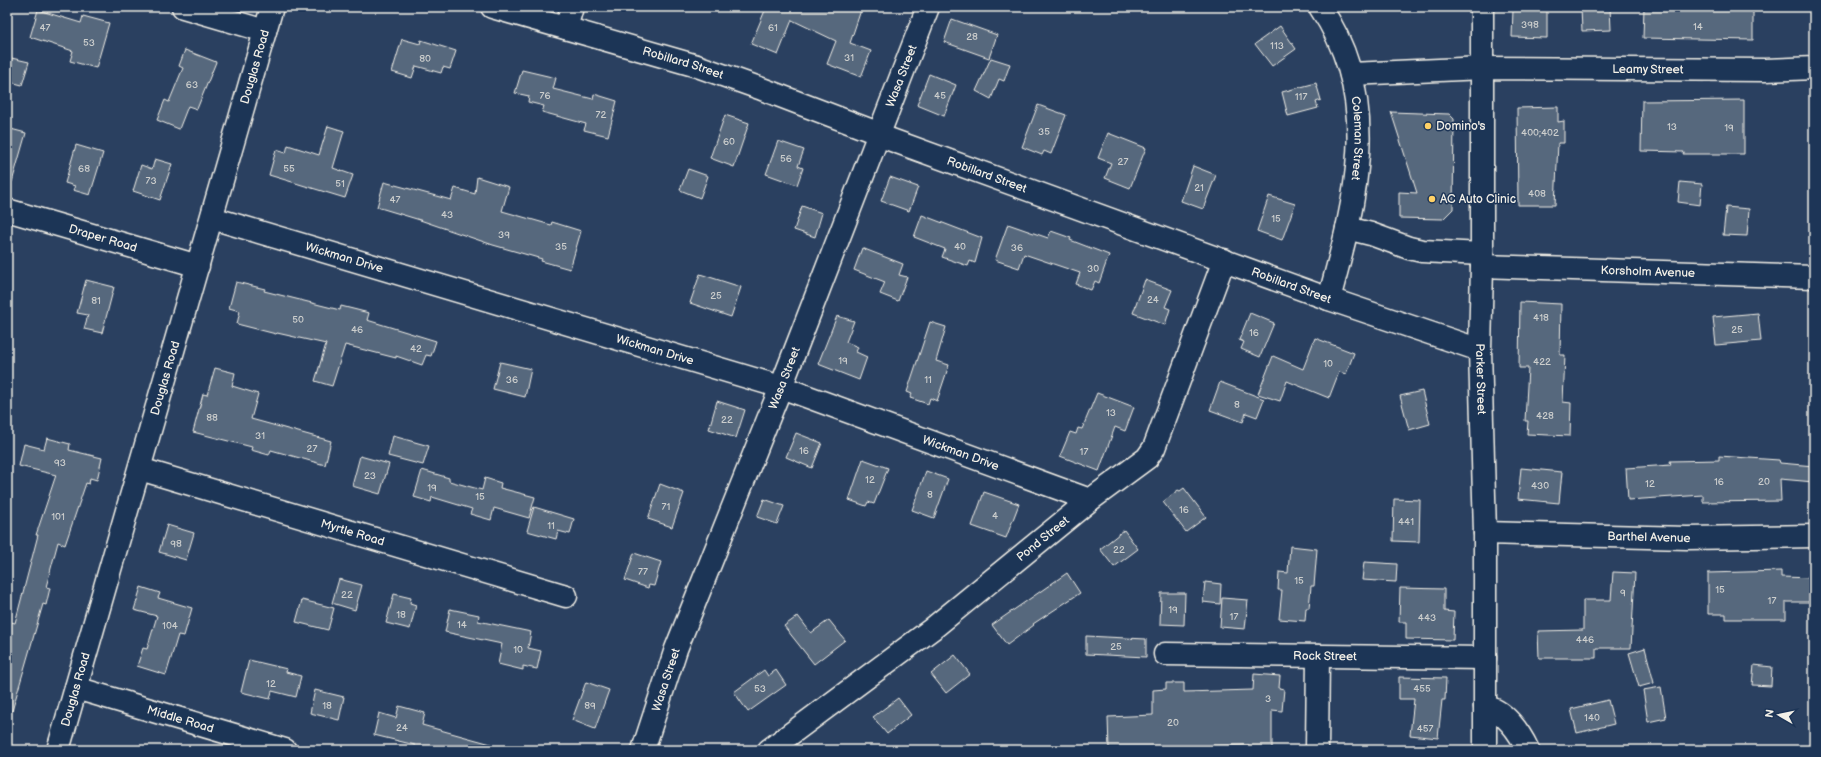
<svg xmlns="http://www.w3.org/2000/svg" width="1821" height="757" viewBox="0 0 1821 757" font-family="'Balsamiq Sans',sans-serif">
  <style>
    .building { fill: #56677d; stroke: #f4f1e8 }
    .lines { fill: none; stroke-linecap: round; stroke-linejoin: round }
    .minor-casing { stroke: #f4f1e8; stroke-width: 25 }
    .major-casing { stroke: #f4f1e8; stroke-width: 25 }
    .minor { stroke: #1d3557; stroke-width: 22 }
    .major { stroke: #1d3557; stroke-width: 22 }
    .poi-dot { fill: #ffd166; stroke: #1d3557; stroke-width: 1.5 }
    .labels { text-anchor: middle; stroke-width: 3; stroke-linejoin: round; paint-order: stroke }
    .number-label { font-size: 10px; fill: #cccecd }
    .street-label { font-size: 12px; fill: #f4f1e8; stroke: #1d3557 }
    .poi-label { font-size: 12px; fill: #f4f1e8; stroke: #1d3557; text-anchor: start }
  </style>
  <rect width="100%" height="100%" fill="#2a4060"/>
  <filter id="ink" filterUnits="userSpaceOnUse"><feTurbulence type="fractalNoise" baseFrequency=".025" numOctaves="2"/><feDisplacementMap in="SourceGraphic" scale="8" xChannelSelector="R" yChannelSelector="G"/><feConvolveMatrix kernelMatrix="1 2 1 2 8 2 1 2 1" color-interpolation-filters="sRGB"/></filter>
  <g filter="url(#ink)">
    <path class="building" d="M763 7H862L850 43 871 51 861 77 827 64 836 41 792 20 778 55 751 44 766 8Z
      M1581 7H1610L1611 30 1582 31Z
      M1644 7H1753V40L1643 38Z
      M38 10 81 23 83 16 109 23 96 68 70 61 73 51 30 37Z
      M1513 10H1547V38L1512 37Z
      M952 19 997 35 989 58 944 42Z
      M1280 26 1296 49 1272 66 1255 44Z
      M402 39 420 44 421 40 456 51 450 69 443 67 441 73 416 66 412 78 392 72Z
      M185 50 216 62 197 109 188 106 179 129 157 120 165 100 169 102 183 68 179 66Z
      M7 57 29 62 22 85 7 81Z
      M991 58 1010 64 1004 81 999 79 991 99 976 91Z
      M522 70 556 78 553 89 593 99 594 94 617 101 608 136 584 130 586 124 542 112 544 106 528 102 529 96 515 93Z
      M929 74 956 85 944 116 917 105Z
      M1316 83 1321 100 1316 102 1318 108 1288 116 1282 92Z
      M1744 100V154H1683L1684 152 1641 151 1642 101Z
      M1038 105 1066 115 1051 154 1044 151 1042 155 1022 147Z
      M1558 107V122L1564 121V143H1558L1555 205H1518L1517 108Z
      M1391 112 1449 114 1454 119 1453 209 1443 219 1399 218V192L1417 193Z
      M725 115 749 123 734 167 710 158Z
      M328 126 344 131 333 168 353 175 345 198 269 175 276 150 286 153 288 145 319 155Z
      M7 128 26 133 12 182 7 181Z
      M1108 133 1146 148 1130 188 1105 178 1111 163 1098 158Z
      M778 141 804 150 798 166 803 168 797 185 766 174Z
      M76 145 103 153 90 195 73 190 75 186 65 183Z
      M155 159 172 164 160 200 133 191 141 165 152 169Z
      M1193 166 1216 175 1203 209 1181 201Z
      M688 169 708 176 700 198 680 190Z
      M477 177 509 187 502 211 551 225 552 222 581 231 570 269 541 261 542 259 493 245 420 220 377 207 384 182 451 200 455 188 475 194Z
      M890 177 918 187 909 211 881 201Z
      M1680 182 1702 184 1700 205 1678 202Z
      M1269 196 1295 204 1282 240 1257 231Z
      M802 206 822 213 815 237 794 230Z
      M1726 207 1749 209 1747 236 1723 235Z
      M922 215 982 238 975 263 970 261 968 266 942 257 945 249 914 237Z
      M1008 224 1048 238 1051 231 1071 238 1070 240 1109 255 1099 283 1095 281 1091 290 1076 284 1080 273 1024 254 1019 268 995 260Z
      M862 248 903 264 899 275 907 277 898 301 880 294 885 282 854 270Z
      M700 274 741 287 731 317 690 303Z
      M86 280 114 287 102 333 84 329 88 315 77 313Z
      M1145 280 1172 290 1165 307 1170 309 1165 325 1133 313Z
      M236 282 265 289 264 291 340 310 341 306 369 313 367 320 436 341 431 356 426 355 422 365 396 356V358L345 345 332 386 315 381 326 344 277 333 276 334 237 324 240 311 229 308Z
      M1520 302 1561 304 1560 355H1565L1563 402 1571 403 1570 436 1527 434 1528 421H1525L1528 368H1519Z
      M1250 313 1274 323 1260 357 1241 349 1244 342 1239 340Z
      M1758 313 1761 341 1716 345 1713 317Z
      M837 316 854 321 846 342 858 347 856 352 867 357 859 380 818 364Z
      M930 322 946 327 936 361 949 365 937 401 930 398 928 404 910 398 912 394 907 392Z
      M1315 338 1354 353 1346 374 1339 372 1329 398 1287 381 1280 401 1258 394 1273 356 1303 369Z
      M500 362 531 369 525 397 493 389Z
      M215 368 235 373 232 386 258 394 251 419 331 441 325 465 271 450 269 455 251 450 252 447 193 432 203 394 207 395Z
      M1220 382 1264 399 1257 417 1246 413 1243 422 1210 410Z
      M1422 391 1430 424 1409 430 1400 396Z
      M1097 393 1134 407 1125 431 1115 427 1099 471 1060 456 1070 432 1076 434 1078 428 1082 429Z
      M717 401 745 410 736 438 709 429Z
      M796 433 822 443 812 468 786 457Z
      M393 436 429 446 423 465 388 456Z
      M47 438 70 444 69 450 102 458 97 480 90 478 89 484 86 483 65 545 58 542 46 587 50 588 46 605 43 604 12 711H7V621L15 623 38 535H36L56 475 19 466 24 444 44 449Z
      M360 456 389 464 380 494 352 486Z
      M1719 456 1779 460 1780 463 1814 466V482L1780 479 1781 501 1703 502V495L1628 500 1626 468 1671 465 1670 461 1719 460Z
      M863 459 888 468 874 504 868 502 866 506 849 500Z
      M1521 468 1562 472 1559 503 1518 499Z
      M422 470 449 478V481L482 490 485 478 501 483 500 488 535 497 529 518 494 508 491 520 470 514 472 509 432 497 431 502 414 497Z
      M926 471 948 479 934 518 912 510Z
      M660 484 684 493 672 527 648 519Z
      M1184 488 1206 517 1186 532 1163 502 1178 490 1180 491Z
      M984 492 1019 504 1006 538 972 526Z
      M764 499 784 506 777 524 757 517Z
      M1394 499 1420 500 1419 542 1393 541Z
      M534 507 574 519 570 534 558 531 556 539 527 531Z
      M167 525 194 533 186 560 159 552Z
      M1124 530 1138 549 1114 567 1100 549Z
      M1290 546 1317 549 1314 586H1311L1309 608H1306L1305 621 1279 619 1282 590H1278L1279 572 1288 573Z
      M634 553 661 562 654 586 649 585 648 588 625 580Z
      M1364 562 1397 564 1396 582 1362 580Z
      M1781 571V577L1814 578V602H1786V619H1726V614H1708V573Z
      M1613 572 1635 573 1631 648H1596V658H1539L1538 631 1583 630V600H1611Z
      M1067 573 1080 593 1033 624 1034 625 1007 645 992 625Z
      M339 579 362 585 355 610 332 603Z
      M1205 582 1221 584 1220 604 1203 602Z
      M141 587 160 593 158 598 192 608 184 636 178 635 166 675 137 666 143 648 147 649 157 616 134 610Z
      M1400 588 1444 589V611L1454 612 1453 640 1406 639V622H1399Z
      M1161 593H1185L1184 625 1160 624Z
      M394 594 411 598 410 603 416 605 410 629 386 623Z
      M1222 598 1248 600 1245 629 1220 627Z
      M302 600 334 608 328 630 296 622Z
      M450 609 479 615 478 621 531 632 528 648 541 651 537 669 523 666V670L498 664 502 644 445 632Z
      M798 616 811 633 829 620 845 640 814 664 784 626Z
      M1086 636 1146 639V657L1086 654Z
      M1645 648 1654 683 1639 687 1629 653Z
      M955 655 970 674 946 693 931 674Z
      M249 660 287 669 286 672 301 676 296 697 272 691 270 699 241 692Z
      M1754 665 1772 667 1771 686 1752 685Z
      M764 670 768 676 776 670 786 685 748 712 734 692Z
      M1254 674 1280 676 1279 688 1284 689 1282 711 1272 710V750L1249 749V745L1163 747V750H1109L1108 717 1153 715V690L1166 689V683H1184V692L1253 690Z
      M1399 677 1446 678 1445 700H1442L1438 738 1410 735 1414 699H1399Z
      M586 682 609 690 595 729 572 720Z
      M1661 687 1666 718 1648 722 1643 690Z
      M315 690 344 697 339 720 310 713Z
      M898 698 911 715 887 734 873 717Z
      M1608 700 1614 724 1577 733 1571 709Z
      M399 706 425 713 422 725 491 744 490 750H413L415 745 374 735 379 713 396 718Z"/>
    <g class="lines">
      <g class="minor-casing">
        <g id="minor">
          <path d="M183 7 265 31"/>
          <path id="s1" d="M492 7 697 66 762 89 880 134 886 138 1329 299 1480 350"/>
          <path id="s2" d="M1320 7C1383 99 1356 200 1329 299"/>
          <path d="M566 28 572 7"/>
          <path id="s3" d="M1351 74 1483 68 1765 70 1814 68"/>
          <path id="s4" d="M7 210 198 266"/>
          <path id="s5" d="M212 218 781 387 1090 500"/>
          <path d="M1347 228 1371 234 1409 248 1422 251 1482 254"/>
          <path id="s6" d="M1482 266 1814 277"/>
          <path id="s7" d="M140 469 566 596"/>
          <path id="s8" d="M1485 533 1687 538 1814 536"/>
          <path id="s9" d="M1165 654 1485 658"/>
          <path id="s10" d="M76 688 285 750"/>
          <path d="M1485 707C1504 709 1520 733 1528 750"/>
          <path id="s11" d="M58 750 272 7"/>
          <path id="s12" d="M643 750 676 649 781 387 928 7"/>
          <path id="s13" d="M769 750 932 629 1090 500 1147 458 1154 448 1224 260"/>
          <path d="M1317 750 1318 656"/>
        </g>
      </g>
      <g class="major-casing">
        <g id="major">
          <path id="s14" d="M1482 7V266L1480 350 1485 533V750"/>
        </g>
      </g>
      <use href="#minor" class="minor"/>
      <use href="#major" class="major"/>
    </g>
  </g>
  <g class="poi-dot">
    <circle cx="1428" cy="126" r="4"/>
    <circle cx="1432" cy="199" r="4"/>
  </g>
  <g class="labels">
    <g class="number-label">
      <text x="1530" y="28">398</text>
      <text x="1698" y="30">14</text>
      <text x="45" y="31">47</text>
      <text x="773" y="31">61</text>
      <text x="972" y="40">28</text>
      <text x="89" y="46">53</text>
      <text x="1277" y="49">113</text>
      <text x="849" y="61">31</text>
      <text x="425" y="62">80</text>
      <text x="192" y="88">63</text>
      <text x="545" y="99">76</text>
      <text x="940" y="99">45</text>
      <text x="1301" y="100">117</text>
      <text x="601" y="118">72</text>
      <text x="1672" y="130">13</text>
      <text x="1729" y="131">19</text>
      <text x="1044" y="135">35</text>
      <text x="1540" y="136">400;402</text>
      <text x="729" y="145">60</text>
      <text x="786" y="162">56</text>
      <text x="1123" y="165">27</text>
      <text x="84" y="172">68</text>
      <text x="289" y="172">55</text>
      <text x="151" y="184">73</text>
      <text x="340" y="187">51</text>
      <text x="1199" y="191">21</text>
      <text x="1537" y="197">408</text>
      <text x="395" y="203">47</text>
      <text x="447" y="218">43</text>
      <text x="1276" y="222">15</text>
      <text x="504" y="238">39</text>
      <text x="561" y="250">35</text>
      <text x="960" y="250">40</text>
      <text x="1017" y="251">36</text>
      <text x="1093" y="272">30</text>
      <text x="716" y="299">25</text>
      <text x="1153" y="303">24</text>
      <text x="96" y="304">81</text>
      <text x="1541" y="321">418</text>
      <text x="298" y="323">50</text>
      <text x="357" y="333">46</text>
      <text x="1737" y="333">25</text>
      <text x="1254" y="336">16</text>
      <text x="416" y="352">42</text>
      <text x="843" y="364">19</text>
      <text x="1542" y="365">422</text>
      <text x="1328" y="367">10</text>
      <text x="512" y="383">36</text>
      <text x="928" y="383">11</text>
      <text x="1237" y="408">8</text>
      <text x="1111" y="416">13</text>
      <text x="1545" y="419">428</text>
      <text x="212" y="421">88</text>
      <text x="727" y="423">22</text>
      <text x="260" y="439">31</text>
      <text x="312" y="452">27</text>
      <text x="804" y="454">16</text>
      <text x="1084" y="455">17</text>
      <text x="60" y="466">93</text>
      <text x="370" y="479">23</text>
      <text x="870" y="483">12</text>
      <text x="1719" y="485">16</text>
      <text x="1764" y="485">20</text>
      <text x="1650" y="487">12</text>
      <text x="1540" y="489">430</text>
      <text x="432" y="491">19</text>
      <text x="930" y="498">8</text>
      <text x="480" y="500">15</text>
      <text x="666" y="510">71</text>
      <text x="1184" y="513">16</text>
      <text x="995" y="519">4</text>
      <text x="58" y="520">101</text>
      <text x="1406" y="525">441</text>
      <text x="551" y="529">11</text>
      <text x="176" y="547">98</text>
      <text x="1119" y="553">22</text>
      <text x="643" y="575">77</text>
      <text x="1299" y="584">15</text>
      <text x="1720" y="593">15</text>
      <text x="1623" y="596">9</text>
      <text x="347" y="598">22</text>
      <text x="1772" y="604">17</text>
      <text x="1173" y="613">19</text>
      <text x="401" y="618">18</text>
      <text x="1234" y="620">17</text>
      <text x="1427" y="621">443</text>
      <text x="462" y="628">14</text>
      <text x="170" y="629">104</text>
      <text x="1585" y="643">446</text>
      <text x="1116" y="650">25</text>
      <text x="518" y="653">10</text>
      <text x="271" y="687">12</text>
      <text x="760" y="692">53</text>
      <text x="1422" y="692">455</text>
      <text x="1268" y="702">3</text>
      <text x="327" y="709">18</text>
      <text x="590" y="709">89</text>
      <text x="1592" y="721">140</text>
      <text x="1173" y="726">20</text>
      <text x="402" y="731">24</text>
      <text x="1425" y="732">457</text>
    </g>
    <g class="street-label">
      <text dy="4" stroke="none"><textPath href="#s1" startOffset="199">Robillard Street</textPath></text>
      <text dy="4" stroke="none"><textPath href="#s11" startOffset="711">Douglas Road</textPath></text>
      <text dy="4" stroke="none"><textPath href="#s3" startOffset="297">Leamy Street</textPath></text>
      <text dy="4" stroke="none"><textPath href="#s12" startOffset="722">Wasa Street</textPath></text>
      <text dy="4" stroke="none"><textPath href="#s2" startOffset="139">Coleman Street</textPath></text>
      <text dy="4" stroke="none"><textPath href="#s1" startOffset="523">Robillard Street</textPath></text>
      <text dy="4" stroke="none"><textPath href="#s4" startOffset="100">Draper Road</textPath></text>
      <text dy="4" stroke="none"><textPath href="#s5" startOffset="138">Wickman Drive</textPath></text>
      <text dy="4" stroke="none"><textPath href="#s6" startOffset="166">Korsholm Avenue</textPath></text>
      <text dy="4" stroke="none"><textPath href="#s1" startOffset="847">Robillard Street</textPath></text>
      <text dy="4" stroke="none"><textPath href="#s5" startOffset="462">Wickman Drive</textPath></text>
      <text dy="4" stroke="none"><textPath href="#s12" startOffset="398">Wasa Street</textPath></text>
      <text dy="4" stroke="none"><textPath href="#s11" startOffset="387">Douglas Road</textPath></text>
      <text dy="4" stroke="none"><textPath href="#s14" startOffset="372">Parker Street</textPath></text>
      <text dy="4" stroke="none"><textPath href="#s5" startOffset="785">Wickman Drive</textPath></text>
      <text dy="4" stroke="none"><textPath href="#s7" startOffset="222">Myrtle Road</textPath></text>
      <text dy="4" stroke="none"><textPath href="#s8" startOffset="164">Barthel Avenue</textPath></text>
      <text dy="4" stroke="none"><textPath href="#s13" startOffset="346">Pond Street</textPath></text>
      <text dy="4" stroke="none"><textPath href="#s9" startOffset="160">Rock Street</textPath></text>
      <text dy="4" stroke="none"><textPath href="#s12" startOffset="74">Wasa Street</textPath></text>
      <text dy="4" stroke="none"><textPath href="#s11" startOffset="63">Douglas Road</textPath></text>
      <text dy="4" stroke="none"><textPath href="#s10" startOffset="109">Middle Road</textPath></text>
    </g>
    <g class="poi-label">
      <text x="1436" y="130">Domino's</text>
      <text x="1440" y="203">AC Auto Clinic</text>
    </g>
  </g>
  <rect width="1821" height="757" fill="none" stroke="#1d3557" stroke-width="24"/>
  <rect x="12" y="12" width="1797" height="733" fill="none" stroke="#f4f1e8" stroke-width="1.5" filter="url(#ink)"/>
  <g transform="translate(1779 715) rotate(279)" stroke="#1d3557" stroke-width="3" paint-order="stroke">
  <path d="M0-3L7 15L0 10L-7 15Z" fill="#f4f1e8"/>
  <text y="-6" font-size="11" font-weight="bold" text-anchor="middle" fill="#f4f1e8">N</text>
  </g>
</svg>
